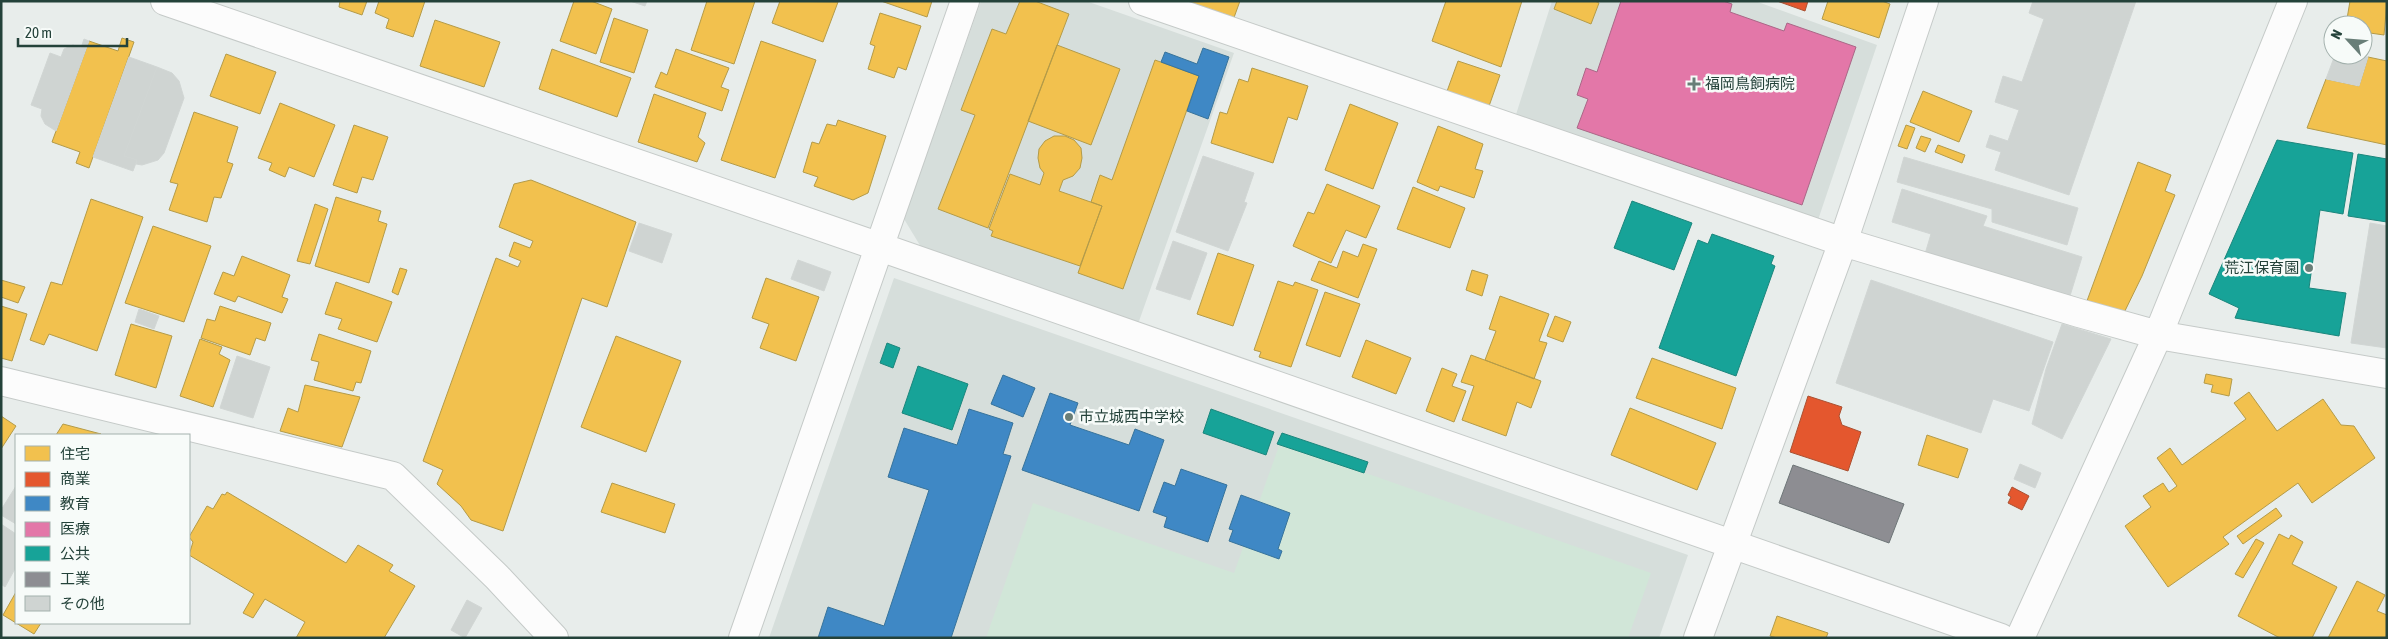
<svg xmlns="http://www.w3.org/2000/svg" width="2388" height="639" viewBox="0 0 2388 639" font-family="'Asap Condensed','Noto Sans JP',sans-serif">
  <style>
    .built { fill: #d6dedb }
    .green { fill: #d1e6d8 }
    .homes { fill: #f2c14e; stroke: #b49b48 }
    .shops { fill: #e4572e; stroke: #aa5132 }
    .schools { fill: #3f88c5; stroke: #37739b }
    .health { fill: #e377a8; stroke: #aa6787 }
    .public { fill: #17a398; stroke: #1b867c }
    .industry { fill: #8d8d92; stroke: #6e7678 }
    .building { fill: #cfd4d2; stroke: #d1d6d4 }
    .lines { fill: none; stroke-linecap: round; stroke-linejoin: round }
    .minor-casing { stroke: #c5cac8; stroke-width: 30 }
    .minor { stroke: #fcfcfc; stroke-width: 28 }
    .poi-dot { fill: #697e78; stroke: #f7fbf9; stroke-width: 2 }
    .labels { text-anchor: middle; stroke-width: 5; stroke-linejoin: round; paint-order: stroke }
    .poi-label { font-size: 15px; fill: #24423a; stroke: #f7fbf9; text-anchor: start }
  </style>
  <rect width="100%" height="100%" fill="#e8edeb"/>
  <path class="built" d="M981 1H1086L1234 53 1138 324 921 247 904 219Z
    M1552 1H1755L1877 45 1818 220 1513 124Z
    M894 278 1688 555 1659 638H769Z"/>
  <path class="green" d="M1280 443 1651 573 1628 638H986L1033 503 1234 573Z"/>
  <path class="homes" d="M340 1H367L362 15 339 7Z
    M379 1H425L413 37 386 28 389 19 375 13Z
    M574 1H591L612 9 596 54 560 41Z
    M707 1H755L734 64 691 50Z
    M780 1 838 2 823 42 772 23Z
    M881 1H932L927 17Z
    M1020 1H1035L1069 14 988 228 938 209 975 115 961 110 992 29 1006 34Z
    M1188 1H1240L1232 23 1186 7Z
    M1446 1H1522L1501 67 1432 41Z
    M1557 1H1595L1599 3 1591 24 1554 9Z
    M1828 1H1882L1890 4 1879 38 1822 19Z
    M2350 1H2387L2384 35 2363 32V25H2346Z
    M880 13 921 26 906 70 898 67 894 78 868 69 875 46 870 44Z
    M614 18 648 30 634 73 600 62Z
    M435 20 500 42 484 87 420 66Z
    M122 38 134 42 89 168 76 163 80 152 52 142 89 41 118 51Z
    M761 41 816 60 775 178 721 160Z
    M1057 45 1120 69 1091 145 1028 121Z
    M552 49 631 78 617 117 539 89Z
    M676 49 729 68 721 87 729 90 722 111 655 87 661 72 667 75Z
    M226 54 276 72 260 114 210 96Z
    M2368 57 2387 61V145L2307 128 2326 79 2359 86Z
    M1155 60 1199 76 1123 289 1078 273 1102 206 1091 202 1100 175 1112 180Z
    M1458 61 1500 75 1488 109 1446 94Z
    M1252 68 1308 86 1297 120 1288 117 1273 163 1211 143 1220 112 1227 114 1239 79 1248 82Z
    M1923 91 1972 111 1959 142 1910 122Z
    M654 94 706 113 698 137 705 143 697 162 638 142Z
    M280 103 335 125 314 177 289 167 285 177 269 170 272 163 258 158Z
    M1350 104 1398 123 1373 189 1325 170Z
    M194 112 238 127 227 162 233 164 221 198 214 197 207 222 169 210 178 184 170 182Z
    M838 120 886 136 868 193 853 200 814 186 818 177 803 172 812 142 819 144 827 124 836 126Z
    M354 125 388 137 373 180 362 177 357 193 333 185Z
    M1906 125 1915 128 1907 149 1898 146Z
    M1438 126 1483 144 1475 169 1483 171 1474 198 1440 186 1438 191 1417 182Z
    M1054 136H1065L1074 140 1081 148 1082 158 1080 168 1073 176 1063 180 1059 191 1102 206 1080 266 991 236 993 231 989 229 1010 174 1040 185 1044 173 1040 168 1038 158 1039 149 1045 141Z
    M1921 136 1931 139 1925 152 1916 148Z
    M1938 145 1965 155 1962 163 1935 152Z
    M2138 162 2171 175 2165 191 2175 195 2142 276 2120 321 2084 309Z
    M531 180 636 222 607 307 582 298 503 531 471 520 461 506 437 484 443 470 423 461 496 258 518 267 521 261 509 256 514 242 530 248 533 241 499 227 514 184Z
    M1327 184 1380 206 1366 238 1346 230 1331 263 1293 246 1308 212 1314 214Z
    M1413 187 1465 208 1450 248 1397 229Z
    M336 197 381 211 378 221 387 224 369 283 315 266Z
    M91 199 143 217 97 351 49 334 44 345 30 340 51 282 62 285Z
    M315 204 328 209 310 264 297 261Z
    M153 226 211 246 184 322 125 303Z
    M1363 244 1377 249 1358 298 1311 280 1319 261 1337 268 1343 251 1358 257Z
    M1218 253 1254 265 1233 326 1197 314Z
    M242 256 290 275 282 297 288 299 282 313 238 296 235 302 214 294 223 272 234 276Z
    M400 268 407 270 398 295 392 292Z
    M1472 270 1488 275 1482 296 1466 290Z
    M766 278 819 297 796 361 760 348 769 324 752 318Z
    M1 280 25 287 18 303 1 297Z
    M1278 281 1293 286 1295 282 1318 290 1291 367 1259 357 1261 352 1254 350Z
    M336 282 392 302 377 342 338 329 342 319 325 314Z
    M1325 292 1360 304 1340 357 1306 345Z
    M1500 296 1549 314 1539 341 1547 343 1534 379 1485 360 1496 331 1489 329Z
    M1 306 27 314 12 361 1 358Z
    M220 306 271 323 265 341 256 338 250 355 201 338 207 319 215 321Z
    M1555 316 1571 322 1563 342 1547 336Z
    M131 324 172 336 156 388 115 375Z
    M319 334 371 351 361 383 356 382 353 391 314 380 319 362 311 360Z
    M616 336 681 361 646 452 581 427Z
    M200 339 222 347 219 354 230 360 213 407 180 396Z
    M1366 340 1411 358 1396 394 1352 377Z
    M1471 355 1541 381 1531 408 1517 402 1506 436 1462 420 1474 386 1461 382Z
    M1652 358 1736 388 1722 429 1636 398Z
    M1442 368 1457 374 1452 386 1466 391 1454 422 1426 411Z
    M2206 374 2232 379 2229 396 2211 392 2213 385 2204 383Z
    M305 385 360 397 342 447 280 431 288 408 298 412Z
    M2249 392 2277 431 2323 399 2341 425 2354 426 2375 458 2312 503 2298 483 2223 537 2229 544 2168 587 2125 526 2151 507 2143 496 2163 483 2169 492 2177 486 2157 458 2170 448 2182 465 2246 419 2234 403Z
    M1630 408 1716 443 1697 490 1611 455Z
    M1 416 16 426 1 449Z
    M63 424 101 434 56 435Z
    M1927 435 1968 449 1958 478 1918 465Z
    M612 483 675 504 665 533 601 512Z
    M227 492 346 563 358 545 393 565 389 571 415 586 384 638H296L305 622 265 599 253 618 243 613 254 594 189 555 193 542 189 537 207 506 213 509 222 494 225 495Z
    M2276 508 2282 516 2243 544 2237 536Z
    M2279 534 2289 539 2291 535 2303 542 2292 564 2337 587 2312 638H2280L2238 616Z
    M2256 539 2264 543 2243 578 2235 574Z
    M2357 581 2385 595 2377 611 2387 615V638H2328Z
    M16 592V623H41L34 634 3 615Z
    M1777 616 1828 633 1826 638H1777L1770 636Z"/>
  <path class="shops" d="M1777 1H1808L1805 11Z
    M1808 396 1842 407 1839 416 1842 425 1861 432 1848 471 1790 452Z
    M2012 487 2029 496 2022 510 2008 503 2011 497 2008 495Z"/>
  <path class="schools" d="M1203 48 1229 57 1208 119 1187 111 1199 76 1161 62 1165 52 1197 64Z
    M1003 375 1035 388 1023 417 991 404Z
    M1050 393 1078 403 1070 425 1129 445 1135 429 1164 440 1139 511 1022 470Z
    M969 409 1013 423 1003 454 1011 456 951 638H818L828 607 884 626 929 490 888 477 904 428 957 445Z
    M1181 469 1227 485 1208 542 1164 527 1167 517 1153 512 1164 482 1175 486Z
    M1241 495 1290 513 1278 549 1282 551 1279 559 1229 541 1233 530 1229 529Z"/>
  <path class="health" d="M1621 1H1723L1732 4 1730 12 1784 31 1787 23 1856 47 1802 205 1577 128 1588 99 1577 95 1586 68 1597 72Z"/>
  <path class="public" d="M2277 140 2353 153 2343 214 2320 210 2309 288 2346 293 2339 336 2235 318 2239 308 2209 294Z
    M2358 154 2387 159V222L2348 216Z
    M1632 201 1692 223 1674 270 1614 248Z
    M1712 234 1774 256 1771 264 1775 266 1736 376 1659 348 1698 240 1708 244Z
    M887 343 900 348 893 368 880 363Z
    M918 366 968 384 952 430 902 413Z
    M1211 409 1274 432 1266 455 1203 433Z
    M1282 433 1368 462 1364 473 1277 444Z"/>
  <path class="industry" d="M1793 465 1904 504 1889 543 1779 503Z"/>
  <path class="building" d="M630 1H647L645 6Z
    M2033 1H2136L2069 195 1995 170 2001 152 1986 147 1990 135 2008 141 2019 110 1995 102 2003 76 2022 82 2044 19 2029 13Z
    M84 39 89 41 56 131 45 124 41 116 42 109 31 105 50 53 61 57 64 49 73 45 81 48Z
    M2335 55 2368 57 2359 86 2326 79Z
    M129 57 157 67 124 156 137 160 133 171 93 157Z
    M157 67 172 73 179 81 184 98 164 153 158 160 142 165 136 164 137 160 124 156Z
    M1203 156 1254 173 1244 202 1247 203 1228 251 1176 232Z
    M1904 157 2078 208 2067 245 1992 222V209L1897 182Z
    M1902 189 1987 216 1983 226 2082 257 2069 299 1925 254 1931 234 1892 222Z
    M639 223 672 234 662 263 629 251Z
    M2370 223 2387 226V348L2351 343Z
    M1173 241 1207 253 1190 300 1156 289Z
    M798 260 831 272 824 291 791 279Z
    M1871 280 2053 342 2029 411 1993 399 1981 433 1836 383Z
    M139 309 159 316 154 329 135 322Z
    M2062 324 2111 339 2062 439 2032 424 2046 369Z
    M237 356 270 367 253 418 220 408Z
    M2020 464 2041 473 2035 488 2014 479Z
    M16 486V524L1 515V510Z
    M1 524 16 534V567L5 587 1 584Z
    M467 600 482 608 465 638 451 630Z"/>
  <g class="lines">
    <g class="minor-casing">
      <path id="minor" d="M165 1 880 247 2001 638
        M1143 1 1843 242 2079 313 2158 335 2387 374
        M1 381 393 476 497 577 554 638
        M743 638 965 1
        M1698 638 1843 242 1924 1
        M2020 638 2158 335 2293 1"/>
    </g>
    <use href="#minor" class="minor"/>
  </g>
  <g class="poi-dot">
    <path d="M1691.5 76.5h5v5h5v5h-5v5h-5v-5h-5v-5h5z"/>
    <circle cx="2309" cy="268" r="5"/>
    <circle cx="1069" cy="417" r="5"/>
  </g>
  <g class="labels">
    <g class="poi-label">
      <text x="1705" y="89">福岡鳥飼病院</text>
      <text x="2299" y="273" text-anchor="end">荒江保育園</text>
      <text x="1079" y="422">市立城西中学校</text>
    </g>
  </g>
  <rect width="2388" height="639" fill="none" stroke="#24423a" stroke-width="5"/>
  <rect x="15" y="434" width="175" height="190" fill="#f7fbf9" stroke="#a3b1ad"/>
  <rect x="25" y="446" width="25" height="15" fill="#f2c14e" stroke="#a3b1ad"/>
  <text x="60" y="459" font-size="15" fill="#24423a">住宅</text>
  <rect x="25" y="472" width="25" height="15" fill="#e4572e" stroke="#a3b1ad"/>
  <text x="60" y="484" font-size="15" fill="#24423a">商業</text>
  <rect x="25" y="496" width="25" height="15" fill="#3f88c5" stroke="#a3b1ad"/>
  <text x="60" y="509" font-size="15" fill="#24423a">教育</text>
  <rect x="25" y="522" width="25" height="15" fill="#e377a8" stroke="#a3b1ad"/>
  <text x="60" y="534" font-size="15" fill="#24423a">医療</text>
  <rect x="25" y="546" width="25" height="15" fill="#17a398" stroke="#a3b1ad"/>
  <text x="60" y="559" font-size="15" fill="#24423a">公共</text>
  <rect x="25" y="572" width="25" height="15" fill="#8d8d92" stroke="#a3b1ad"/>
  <text x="60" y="584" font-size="15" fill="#24423a">工業</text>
  <rect x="25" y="596" width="25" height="15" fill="#cfd4d2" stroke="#a3b1ad"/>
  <text x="60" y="609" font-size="15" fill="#24423a">その他</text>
  <g transform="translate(2348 40) rotate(296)"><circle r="24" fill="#f7fbf9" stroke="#a3b1ad"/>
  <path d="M0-4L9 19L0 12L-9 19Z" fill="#697e78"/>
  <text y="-8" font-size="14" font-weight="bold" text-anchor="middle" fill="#24423a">N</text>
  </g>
  <path d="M18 38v8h109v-8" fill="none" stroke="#24423a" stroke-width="2.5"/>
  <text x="25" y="38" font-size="15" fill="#24423a" stroke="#f7fbf9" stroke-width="4" paint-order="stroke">20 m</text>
</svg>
